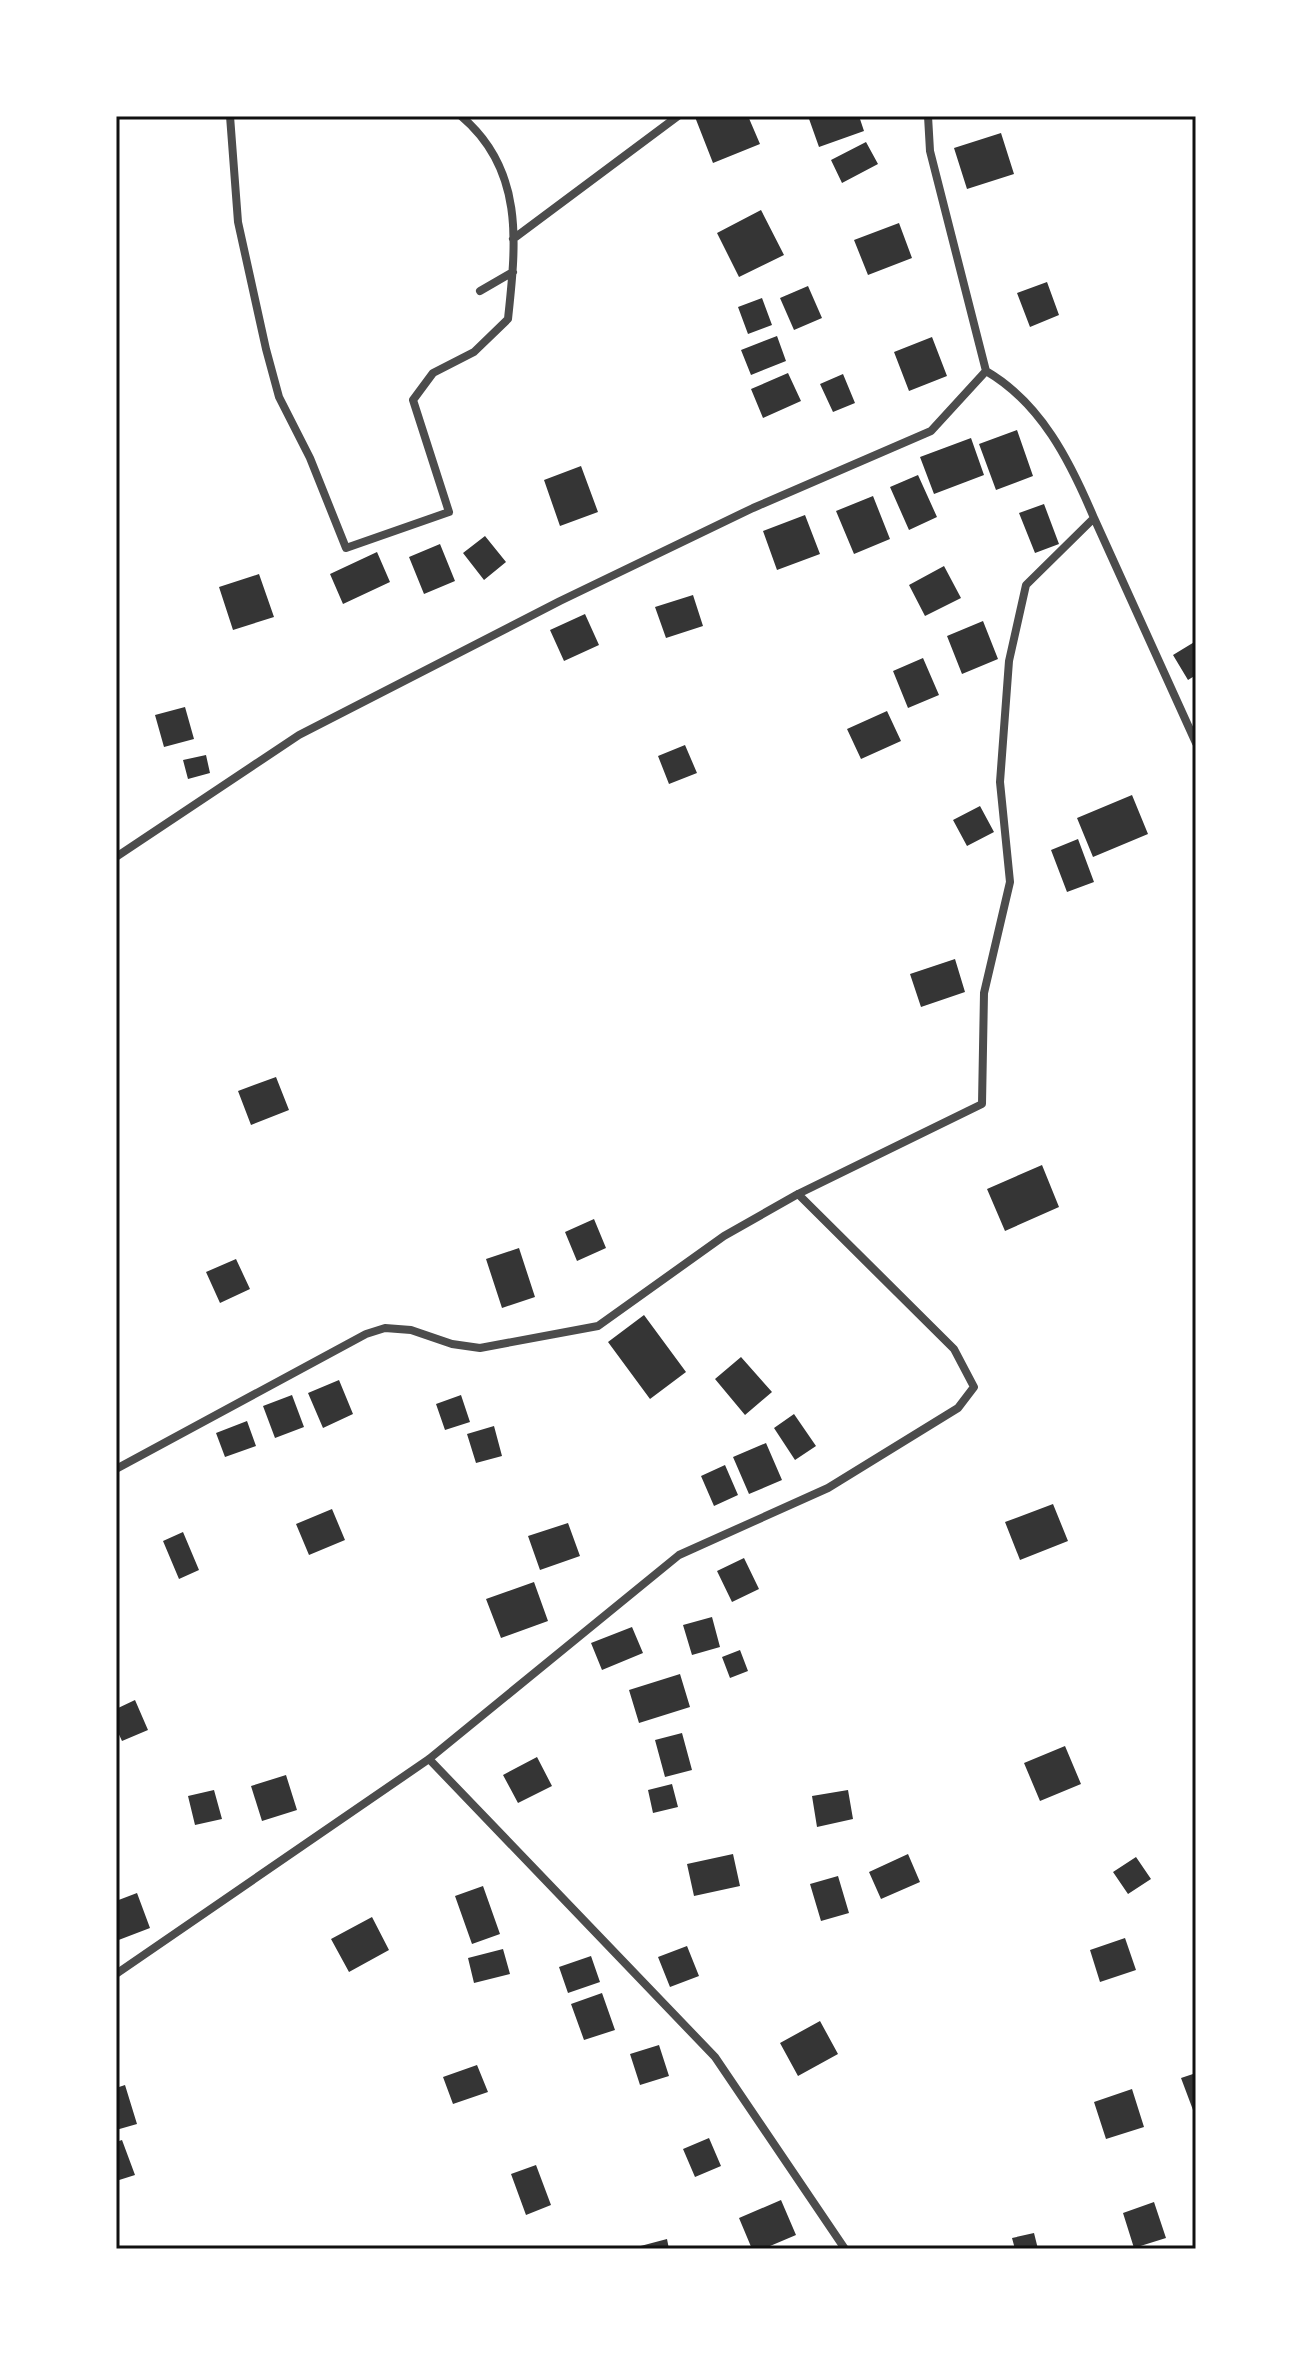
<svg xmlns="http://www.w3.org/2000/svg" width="1312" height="2365" viewBox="0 0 1312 2365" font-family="'Fira Sans',sans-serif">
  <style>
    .building { fill: #353535 }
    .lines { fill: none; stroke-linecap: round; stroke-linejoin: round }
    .minor { stroke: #4c4c4c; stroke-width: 8 }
    .neatline { fill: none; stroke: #111; stroke-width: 3 }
  </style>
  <rect width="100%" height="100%" fill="#fff"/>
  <path class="building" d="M698 116H748L760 144 713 163 695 117Z
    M808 116H859L864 131 819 147Z
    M1001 133 1014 174 967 189 954 148Z
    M866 142 878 164 842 183 831 160Z
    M761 210 784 255 739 277 717 233Z
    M899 223 912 258 868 275 854 240Z
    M1047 282 1059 315 1030 327 1017 293Z
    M808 286 822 318 794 330 780 298Z
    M762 298 772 325 748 334 738 307Z
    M777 336 786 361 751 375 741 350Z
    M932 337 947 376 909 391 894 352Z
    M788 373 801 401 763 418 751 389Z
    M843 374 855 403 833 412 820 384Z
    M1017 430 1033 476 996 490 979 444Z
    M971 438 984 475 934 494 920 457Z
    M581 466 598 512 560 526 544 480Z
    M918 475 937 517 909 530 890 487Z
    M873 496 890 539 854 554 836 511Z
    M1044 504 1059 544 1035 553 1019 513Z
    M805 515 820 554 777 570 763 531Z
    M485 536 506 562 484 580 463 553Z
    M440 544 455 581 424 594 409 557Z
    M377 552 390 582 343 604 330 574Z
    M944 566 961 598 925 616 909 585Z
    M259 574 274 617 233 630 219 587Z
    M693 595 703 626 666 638 655 607Z
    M585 614 599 645 564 661 550 630Z
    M983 621 998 659 962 674 947 636Z
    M1196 641V675L1188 680 1173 655Z
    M923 658 939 695 908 708 893 671Z
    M185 707 194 739 164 747 155 715Z
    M887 711 901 741 861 759 847 729Z
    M685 745 697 773 669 784 658 756Z
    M206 755 210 773 188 779 183 760Z
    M1132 795 1148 834 1093 857 1077 818Z
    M980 806 994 832 967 846 953 820Z
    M1078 839 1094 882 1067 892 1051 850Z
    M955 959 965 992 921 1007 910 974Z
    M276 1077 289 1110 251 1125 238 1091Z
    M1042 1165 1059 1207 1005 1231 987 1189Z
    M594 1219 606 1248 577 1261 565 1232Z
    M519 1248 535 1297 502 1308 486 1259Z
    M236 1259 250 1289 220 1303 206 1272Z
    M644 1315 686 1372 650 1399 608 1342Z
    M741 1357 772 1392 745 1415 715 1379Z
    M339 1380 353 1414 323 1428 308 1393Z
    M292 1395 304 1427 275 1438 263 1406Z
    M461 1395 470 1422 445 1430 436 1404Z
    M794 1414 816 1446 795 1460 774 1428Z
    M247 1421 256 1446 225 1457 216 1433Z
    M494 1426 502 1456 476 1463 467 1434Z
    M766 1443 782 1480 749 1494 733 1457Z
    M725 1465 738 1495 714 1506 701 1476Z
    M1053 1504 1068 1541 1020 1560 1005 1522Z
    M332 1509 345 1540 309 1555 296 1524Z
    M568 1523 580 1556 540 1570 528 1536Z
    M183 1532 199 1570 179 1579 163 1541Z
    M744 1558 759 1589 732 1602 717 1571Z
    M534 1582 548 1621 501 1638 486 1599Z
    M712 1617 720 1647 692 1655 683 1625Z
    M632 1627 643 1653 602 1670 591 1643Z
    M740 1650 748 1671 730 1678 722 1657Z
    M680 1674 690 1707 639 1723 629 1690Z
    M135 1700 148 1730 122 1741 116 1728V1709Z
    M682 1733 692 1770 665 1777 655 1740Z
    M1065 1746 1081 1784 1040 1801 1024 1763Z
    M537 1757 552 1786 518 1803 503 1775Z
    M286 1775 297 1810 262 1821 251 1786Z
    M672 1784 678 1807 653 1813 648 1790Z
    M214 1790 222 1819 195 1825 188 1796Z
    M848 1790 853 1819 817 1827 812 1796Z
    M733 1854 740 1886 694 1896 687 1864Z
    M908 1854 920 1882 881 1899 869 1872Z
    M1136 1857 1151 1879 1128 1894 1113 1872Z
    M838 1876 849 1913 821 1921 810 1884Z
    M483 1886 500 1934 472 1944 455 1896Z
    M137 1893 150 1928 116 1941V1901Z
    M372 1917 389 1950 349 1972 331 1939Z
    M1125 1938 1136 1970 1100 1982 1090 1950Z
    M687 1946 699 1976 670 1987 658 1957Z
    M503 1949 510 1974 474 1983 468 1958Z
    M591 1956 600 1982 568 1993 559 1967Z
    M602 1993 615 2030 584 2040 571 2004Z
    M820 2021 838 2054 798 2076 780 2043Z
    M659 2045 669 2076 640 2085 630 2054Z
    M477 2065 488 2092 453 2104 443 2077Z
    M1196 2073V2118L1181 2078Z
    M125 2085 137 2124 116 2130V2088Z
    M1132 2089 1144 2127 1106 2139 1094 2102Z
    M709 2138 721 2166 695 2177 683 2149Z
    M122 2140 135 2175 116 2181V2142Z
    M536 2165 551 2205 526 2215 511 2174Z
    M781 2200 796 2235 763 2249H752L739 2218Z
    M1154 2202 1166 2238 1134 2248 1123 2213Z
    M1034 2233 1038 2249H1015L1012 2238Z
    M667 2239 669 2249H633V2248Z"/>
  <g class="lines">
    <path class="minor" d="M230 116 238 222 266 349 279 397 310 458 346 548 449 512 413 400 433 373 474 352 508 319C516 244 525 170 461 116
      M513 239 678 116
      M480 291 513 272
      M1094 518 1196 743
      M116 857 299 735 560 601 753 508 931 431 986 371 930 151 928 116
      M116 1469 366 1334 385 1328 411 1330 452 1344 480 1348 598 1326 724 1236 798 1194 982 1104 984 993 1010 882 1000 782 1009 661 1026 585 1094 518C1070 461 1041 403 986 371
      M429 1759 715 2057 845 2249
      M116 1974 429 1759 679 1555 828 1488 958 1408 974 1387 954 1349 798 1194"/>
  </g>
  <rect width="1312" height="2365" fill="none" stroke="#ffffff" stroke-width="236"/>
  <rect x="118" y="118" width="1076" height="2129" class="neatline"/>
</svg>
